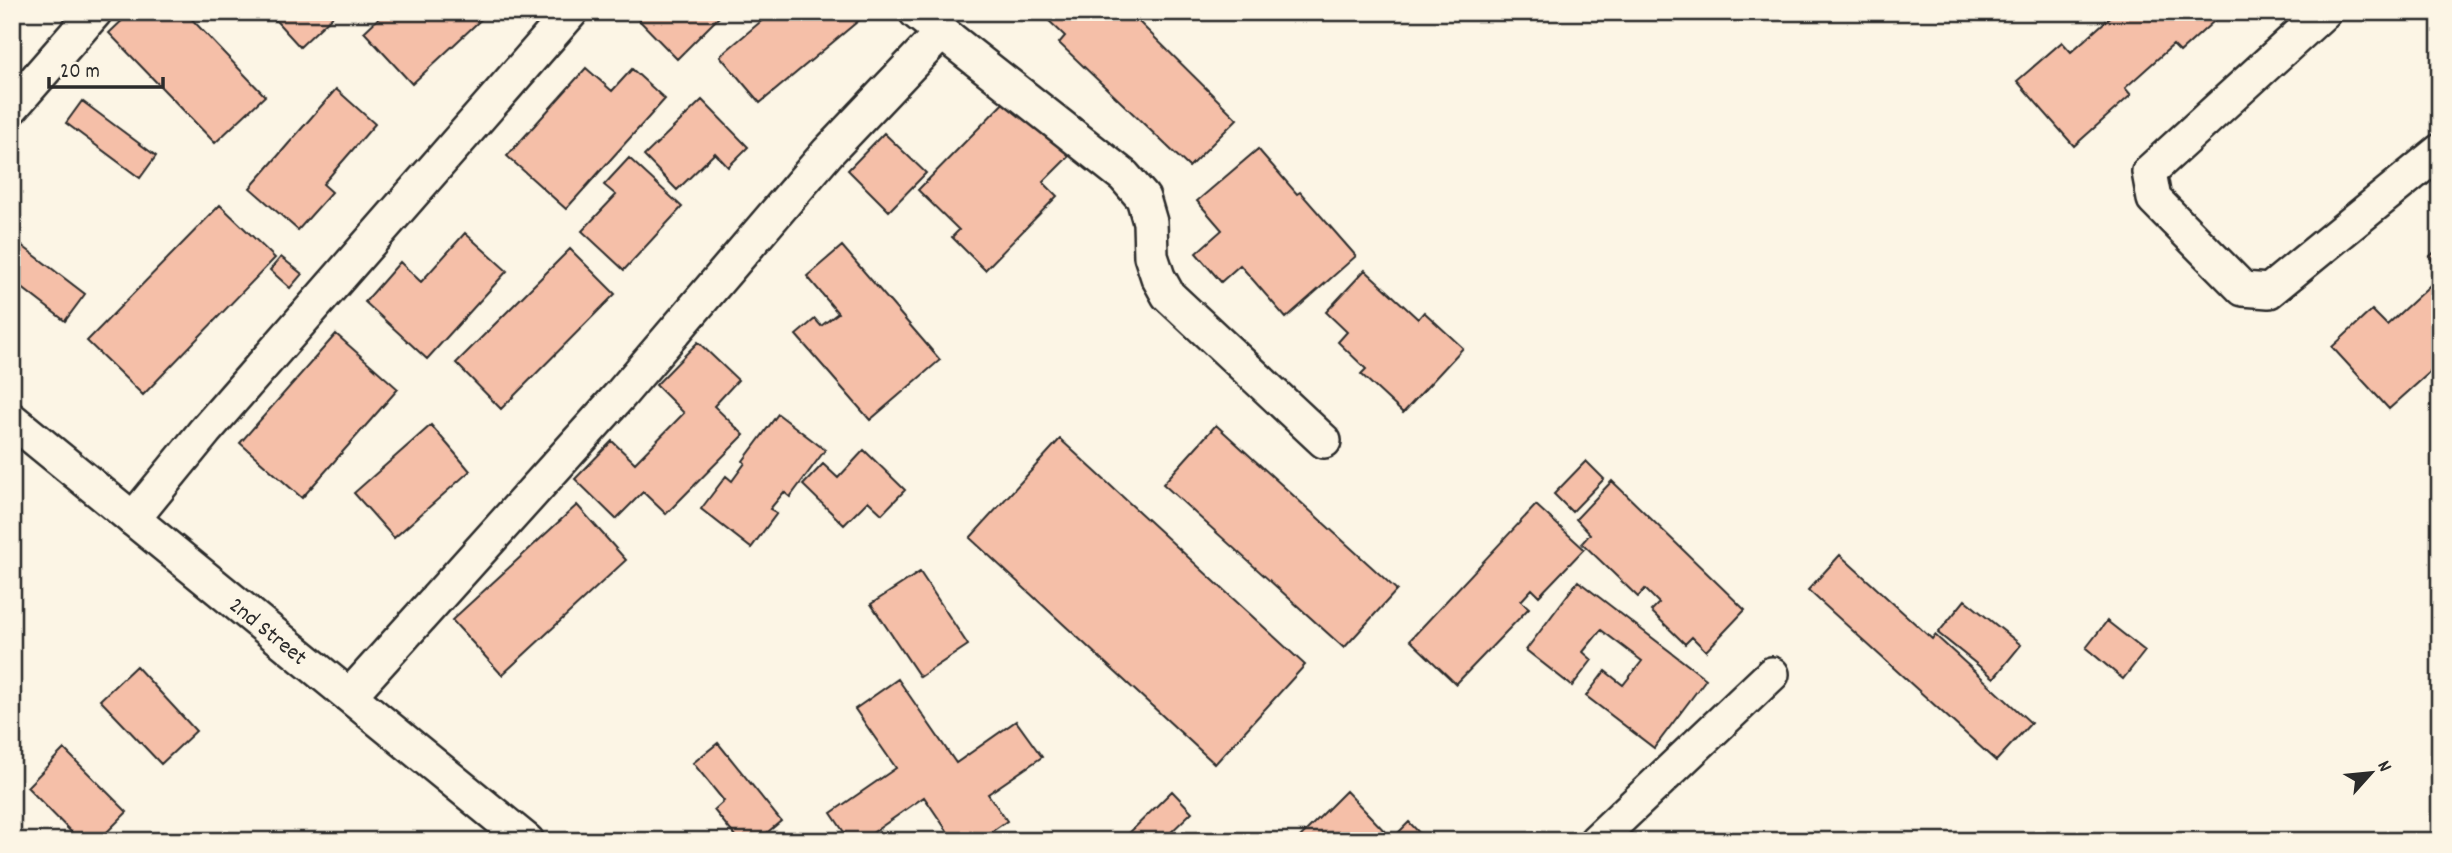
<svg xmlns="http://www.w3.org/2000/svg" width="2452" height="853" viewBox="0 0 2452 853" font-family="Dekko,sans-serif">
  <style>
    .building { fill: #f5bfa8; stroke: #2b2b2b; stroke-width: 2 }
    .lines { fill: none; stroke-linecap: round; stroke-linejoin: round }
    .minor-casing { stroke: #2b2b2b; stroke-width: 38 }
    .minor { stroke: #fcf5e5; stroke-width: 33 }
    .labels { text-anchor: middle; stroke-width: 5; stroke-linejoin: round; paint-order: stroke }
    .street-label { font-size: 23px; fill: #2b2b2b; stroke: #fcf5e5 }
  </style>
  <rect width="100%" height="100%" fill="#fcf5e5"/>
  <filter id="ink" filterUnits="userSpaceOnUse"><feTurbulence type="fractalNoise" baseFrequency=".0143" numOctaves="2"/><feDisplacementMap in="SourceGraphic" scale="14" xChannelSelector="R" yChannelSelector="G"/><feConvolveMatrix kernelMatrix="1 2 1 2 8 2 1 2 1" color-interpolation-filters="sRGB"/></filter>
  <g filter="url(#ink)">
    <path class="building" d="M131 12H185L265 96 215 143 109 33Z
      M268 12H337L300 47Z
      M385 12H489L412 84 364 32Z
      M637 12H724L677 59 634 15Z
      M772 12H869L760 103 720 56Z
      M1047 12H1129L1237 119 1189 167 1059 43 1065 36 1043 15Z
      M2116 12H2224L2180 52 2173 45 2125 88 2131 95 2074 146 2017 81 2062 42 2071 52Z
      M586 68 612 91 632 69 665 99 566 209 507 156Z
      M336 89 375 124 323 184 332 192 298 230 250 188Z
      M1013 93 1073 152 1043 182 1057 196 985 270 952 237 959 230 918 190Z
      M702 100 748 147 728 167 715 153 677 190 644 156Z
      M82 101 156 156 140 178 66 123Z
      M884 133 926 173 889 211 848 170Z
      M1258 149 1297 194 1300 192 1356 256 1286 318 1240 265 1221 282 1196 253 1222 230 1197 201Z
      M629 158 682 207 624 270 582 231 616 195 604 185Z
      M220 205 275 258 143 395 87 341Z
      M465 233 507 271 427 359 365 302 400 262 421 282Z
      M12 238 85 294 65 321 12 280Z
      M842 246 940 360 870 420 796 335 815 319 821 326 838 313 807 276Z
      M2440 247V268L2429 257Z
      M570 249 615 294 501 409 456 363Z
      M281 257 302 274 290 288 270 270Z
      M1365 270 1418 319 1424 312 1463 348 1403 413 1361 374 1366 369 1338 342 1347 332 1326 312Z
      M2440 276V363L2389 409 2332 347 2372 310 2387 325Z
      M336 334 398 389 302 498 240 443Z
      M698 342 738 380 714 406 744 435 666 514 643 492 616 519 575 479 612 441 635 463 684 413 656 385Z
      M778 414 825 450 790 497 784 492 770 509 777 513 751 548 701 509 726 476 732 481 745 463 743 461Z
      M431 425 470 471 394 538 354 493Z
      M1216 425 1397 590 1344 648 1163 484Z
      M1060 439 1305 665 1215 764 970 538Z
      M864 450 905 490 882 514 868 501 844 525 803 485 823 464 838 478Z
      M1586 461 1604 479 1572 512 1554 494Z
      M1612 481 1745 610 1706 651 1692 637 1685 644 1651 611 1659 603 1645 589 1638 597 1582 543 1590 534 1576 519Z
      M577 505 626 560 502 675 452 620Z
      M1536 505 1584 549 1539 596 1532 589 1521 601 1529 608 1456 684 1410 640Z
      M1840 555 1932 639 1935 635 2031 723 1996 761 1808 590Z
      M920 572 968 645 920 677 871 604Z
      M1578 581 1706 679 1654 748 1586 696 1605 671 1623 685 1642 661 1601 630 1583 652 1592 660 1572 686 1526 650Z
      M1965 600 2021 645 1994 678 1938 633Z
      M2107 621 2145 651 2123 679 2086 648Z
      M136 666 196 731 161 764 100 700Z
      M898 679 956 763 1016 721 1042 757 988 794 1007 821 978 841H954L924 797 861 841H850L831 813 896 768 855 709Z
      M718 743 781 821 757 841H739L714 810 724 801 693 763Z
      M64 749 127 812 98 841H80L27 787Z
      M1172 791 1192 812 1162 841H1121Z
      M1346 791 1392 839 1409 822 1427 841H1296Z"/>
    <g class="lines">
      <g class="minor-casing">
        <g id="minor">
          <path d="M916 12 1124 176 1143 198 1150 222 1151 256 1158 277 1168 295 1324 441"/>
          <path d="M2324 12 2149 172 2154 199 2243 289 2269 291 2440 151"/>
          <path d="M12 107 95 12"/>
          <path id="s1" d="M12 420 527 841"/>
          <path d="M133 519 205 431 571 12"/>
          <path d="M351 694 621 394 828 152 941 33"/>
          <path d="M1596 841 1772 674"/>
        </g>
      </g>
      <use href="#minor" class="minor"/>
    </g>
  </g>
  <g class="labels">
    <g class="street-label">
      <text dy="8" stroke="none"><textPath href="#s1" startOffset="332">2nd Street</textPath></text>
    </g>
  </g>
  <rect width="2452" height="853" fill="none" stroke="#fcf5e5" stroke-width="42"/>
  <rect x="21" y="21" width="2410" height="811" fill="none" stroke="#2b2b2b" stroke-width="2.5" filter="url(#ink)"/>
  <g transform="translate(2371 773) rotate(63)" stroke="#fcf5e5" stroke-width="5" paint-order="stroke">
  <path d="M0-5L12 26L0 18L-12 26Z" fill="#2b2b2b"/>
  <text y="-10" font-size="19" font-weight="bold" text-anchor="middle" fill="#2b2b2b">N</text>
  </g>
  <path d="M49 77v10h114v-10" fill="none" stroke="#2b2b2b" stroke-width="3.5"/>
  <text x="60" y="77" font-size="21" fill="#2b2b2b" stroke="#fcf5e5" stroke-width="5" paint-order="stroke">20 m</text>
</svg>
